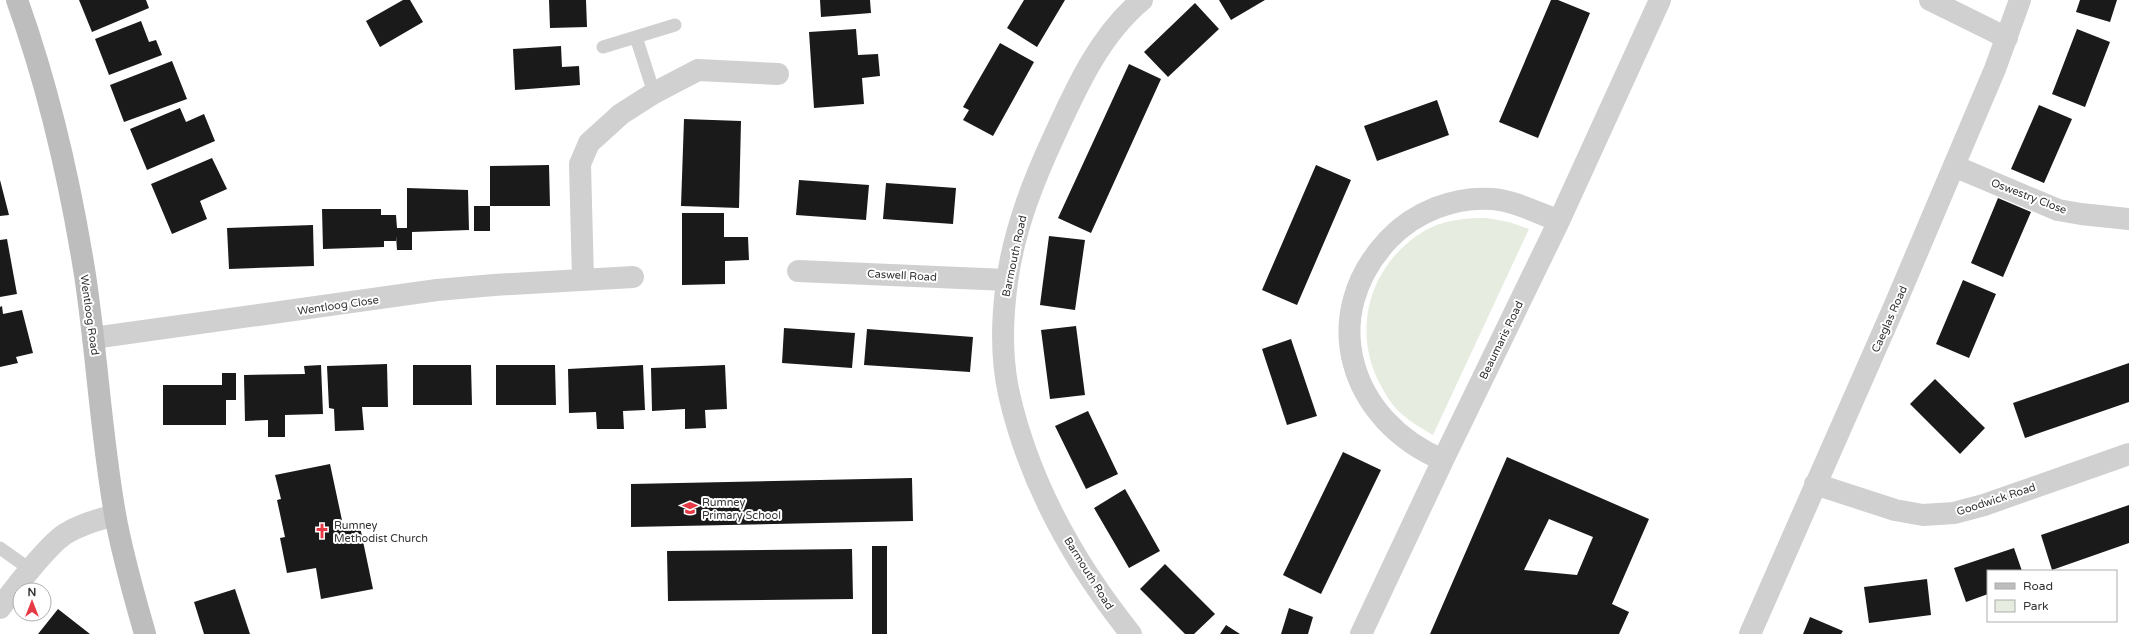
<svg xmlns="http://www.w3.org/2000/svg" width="2129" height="634" viewBox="0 0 2129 634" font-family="'Varela Round',sans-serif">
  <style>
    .green { fill: #e6ecdf }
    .building { fill: #1a1a1a; fill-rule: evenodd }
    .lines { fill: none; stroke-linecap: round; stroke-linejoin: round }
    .lane { stroke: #d0d0d0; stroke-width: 13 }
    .street { stroke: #d0d0d0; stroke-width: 22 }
    .secondary { stroke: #bdbdbd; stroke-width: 22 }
    .labels { text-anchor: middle; stroke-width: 4; stroke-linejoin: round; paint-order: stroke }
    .street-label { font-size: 11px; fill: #333; stroke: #fff }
    .poi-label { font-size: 11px; fill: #333; stroke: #fff; text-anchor: start }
  </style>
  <rect width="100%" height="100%" fill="#fff"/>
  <path class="green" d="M1487 218 1509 222 1529 229 1433 435C1423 429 1412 423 1403 415 1394 408 1386 396 1381 386 1349 328 1372 258 1430 228 1448 219 1468 218 1487 218Z"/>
  <path class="building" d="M79 0H146L149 8 92 32Z
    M403 0H410L423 22 380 47 366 21Z
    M549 0H586L587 27 550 28Z
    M820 0H870L871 13 821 17Z
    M1024 0H1065L1037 47 1007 28Z
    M1219 0H1265L1231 20Z
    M1551 0H1558L1590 13 1538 138 1499 122Z
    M2080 0H2117L2110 22 2076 12Z
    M1195 3 1219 29 1168 77 1144 52Z
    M141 21 149 42 156 40 162 55 109 75 95 39Z
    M856 29 858 55 878 54 880 76 862 78 864 104 814 108 809 32Z
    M2077 29 2110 42 2085 107 2052 94Z
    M1000 43 1034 62 993 136 963 120 969 110 963 107Z
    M561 46 562 67 579 66 580 85 515 90 513 49Z
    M172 61 187 99 124 122 110 85Z
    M1129 64 1161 79 1091 233 1058 218Z
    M1437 100 1449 135 1377 161 1364 126Z
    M2039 105 2072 119 2044 183 2011 169Z
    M180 108 186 122 204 114 215 141 147 170 130 129Z
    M684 119 741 121 739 208 681 206Z
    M212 158 227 189 200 201 207 219 172 234 151 184Z
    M549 165 550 206H490V231H474V206H490V166Z
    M1316 165 1351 180 1297 305 1262 290Z
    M0 180 9 215 0 216Z
    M799 180 869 185 866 220 796 215Z
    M886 183 956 188 953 224 883 219Z
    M407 188 468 190 469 230 412 232V250H397L396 236V241H384V247L323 249 322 209H381V215H396L397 228H407Z
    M1998 198 2031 212 2003 277 1971 263Z
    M682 213H724V237H748L749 260 725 261V284L682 285Z
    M313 225 314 266 229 269 227 228Z
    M1049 236 1085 240 1075 310 1040 305Z
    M7 239 17 294 0 297V240Z
    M1963 280 1996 294 1969 358 1936 344Z
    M2 306 3 314 22 310 33 353 16 357 18 363 0 367V307Z
    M1076 326 1085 395 1050 399 1041 330Z
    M784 328 855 333 852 368 782 363Z
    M867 329 973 337 970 372 864 365Z
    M1291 339 1317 416 1287 425 1262 349Z
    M2129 363V402L2025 438 2013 403Z
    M387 364 388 407H362L364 430 335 431 334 409 329 408 327 366Z
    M321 365 323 414 285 415V437H268V420L245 421 244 375 305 374 304 366Z
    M413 365H471L472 405H413Z
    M496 365H555L556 405H496Z
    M643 365 645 410 623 411 624 429H597L596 412 569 413 568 369Z
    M725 365 727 409 705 410 706 428 685 429V409L652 411 651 368Z
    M222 373H236V400H226V425H163V385H222Z
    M1935 379 1985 428 1960 454 1910 404Z
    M1088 411 1118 474 1086 489 1055 426Z
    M1343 452 1381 470 1321 594 1283 575Z
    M1507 457 1649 519 1612 604 1629 612 1619 634H1430ZM1549 519 1593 537 1577 575 1524 570Z
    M330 464 343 525 359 522 373 589 321 599 316 568 287 573 280 538 285 537 277 500 281 499 275 475Z
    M912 478 913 521 631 527V484Z
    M1125 489 1160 551 1129 568 1094 508Z
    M2129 505V543L2052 570 2041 535Z
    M872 546H887V634H872Z
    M2014 548 2022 571H1988V594L1966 602 1954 568Z
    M852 549 853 599 668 601 667 551Z
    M1165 564 1215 614 1194 634H1185L1140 589Z
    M1927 579 1931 615 1869 623 1864 587Z
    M235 589 250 634H204L194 602Z
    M1289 608 1313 617 1308 634H1281Z
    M58 609 90 634H38Z
    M1810 617 1843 631 1841 634H1803Z
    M1226 625 1240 634H1220Z"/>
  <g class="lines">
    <path class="lane" d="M636 37 654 93
      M603 47 675 25
      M0 548 31 570"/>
    <path class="street" d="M1930 0 2007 38
      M1954 166 2058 210 2081 214 2129 219
      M798 271 1007 280
      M583 280 580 164 589 143 621 114 654 93 698 70 778 74
      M93 338 437 290 494 285 633 277
      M1443 460 1559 221
      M1815 484 1895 510 1923 515 1954 513 1984 505 2129 454
      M0 608C13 590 48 545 65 534 81 524 98 520 115 515
      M1131 634C1075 564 1029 482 1009 394 1001 358 1002 318 1007 282 1014 229 1034 179 1056 132 1078 84 1101 34 1142 0
      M1361 634 1443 460C1350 421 1316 316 1389 239 1415 212 1454 196 1493 199 1515 201 1538 213 1559 221L1660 0
      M1750 634 1894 307 1995 69 2020 0"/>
    <path class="secondary" d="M17 0C49 89 70 181 85 275 97 354 101 435 115 514 122 554 134 595 145 634"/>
  </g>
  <defs>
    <g id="school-bare" transform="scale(1.2)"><path d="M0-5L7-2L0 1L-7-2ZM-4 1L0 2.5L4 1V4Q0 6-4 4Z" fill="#e63946" stroke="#fff" stroke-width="2.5" paint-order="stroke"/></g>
    <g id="church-bare" transform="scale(1.2)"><path d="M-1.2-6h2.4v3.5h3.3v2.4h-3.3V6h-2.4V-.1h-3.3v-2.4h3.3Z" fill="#e63946" stroke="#fff" stroke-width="2.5" paint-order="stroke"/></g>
  </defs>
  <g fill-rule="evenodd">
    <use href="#school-bare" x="690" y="508"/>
    <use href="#church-bare" x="322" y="531"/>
  </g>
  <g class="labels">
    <g class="street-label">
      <text transform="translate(2029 196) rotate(21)" y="4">Oswestry Close</text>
      <text transform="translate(1014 256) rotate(-78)" y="4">Barmouth Road</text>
      <text transform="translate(902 275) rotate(3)" y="4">Caswell Road</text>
      <text transform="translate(338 305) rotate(-8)" y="4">Wentloog Close</text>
      <text transform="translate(90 315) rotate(82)" y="4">Wentloog Road</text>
      <text transform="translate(1889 319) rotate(-66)" y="4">Caeglas Road</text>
      <text transform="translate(1501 340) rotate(-64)" y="4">Beaumaris Road</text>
      <text transform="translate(1996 499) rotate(-18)" y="4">Goodwick Road</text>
      <text transform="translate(1089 573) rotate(58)" y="4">Barmouth Road</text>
    </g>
    <g class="poi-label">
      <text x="702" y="506">Rumney<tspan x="702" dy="13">Primary School</tspan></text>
      <text x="334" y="529">Rumney<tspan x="334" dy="13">Methodist Church</tspan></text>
    </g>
  </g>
  <rect x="1987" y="570" width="130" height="52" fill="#ffffff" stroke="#adadad"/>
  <rect x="1995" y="583" width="20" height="6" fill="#bdbdbd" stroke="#adadad"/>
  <text x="2023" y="590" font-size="12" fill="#333333">Road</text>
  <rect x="1995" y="600" width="20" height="12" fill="#e6ecdf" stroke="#adadad"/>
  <text x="2023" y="610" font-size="12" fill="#333333">Park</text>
  <g transform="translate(32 602)"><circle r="19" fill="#ffffff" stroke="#adadad"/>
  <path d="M0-3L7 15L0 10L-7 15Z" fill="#e63946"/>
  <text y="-6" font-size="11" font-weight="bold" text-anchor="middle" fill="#333333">N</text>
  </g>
</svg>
